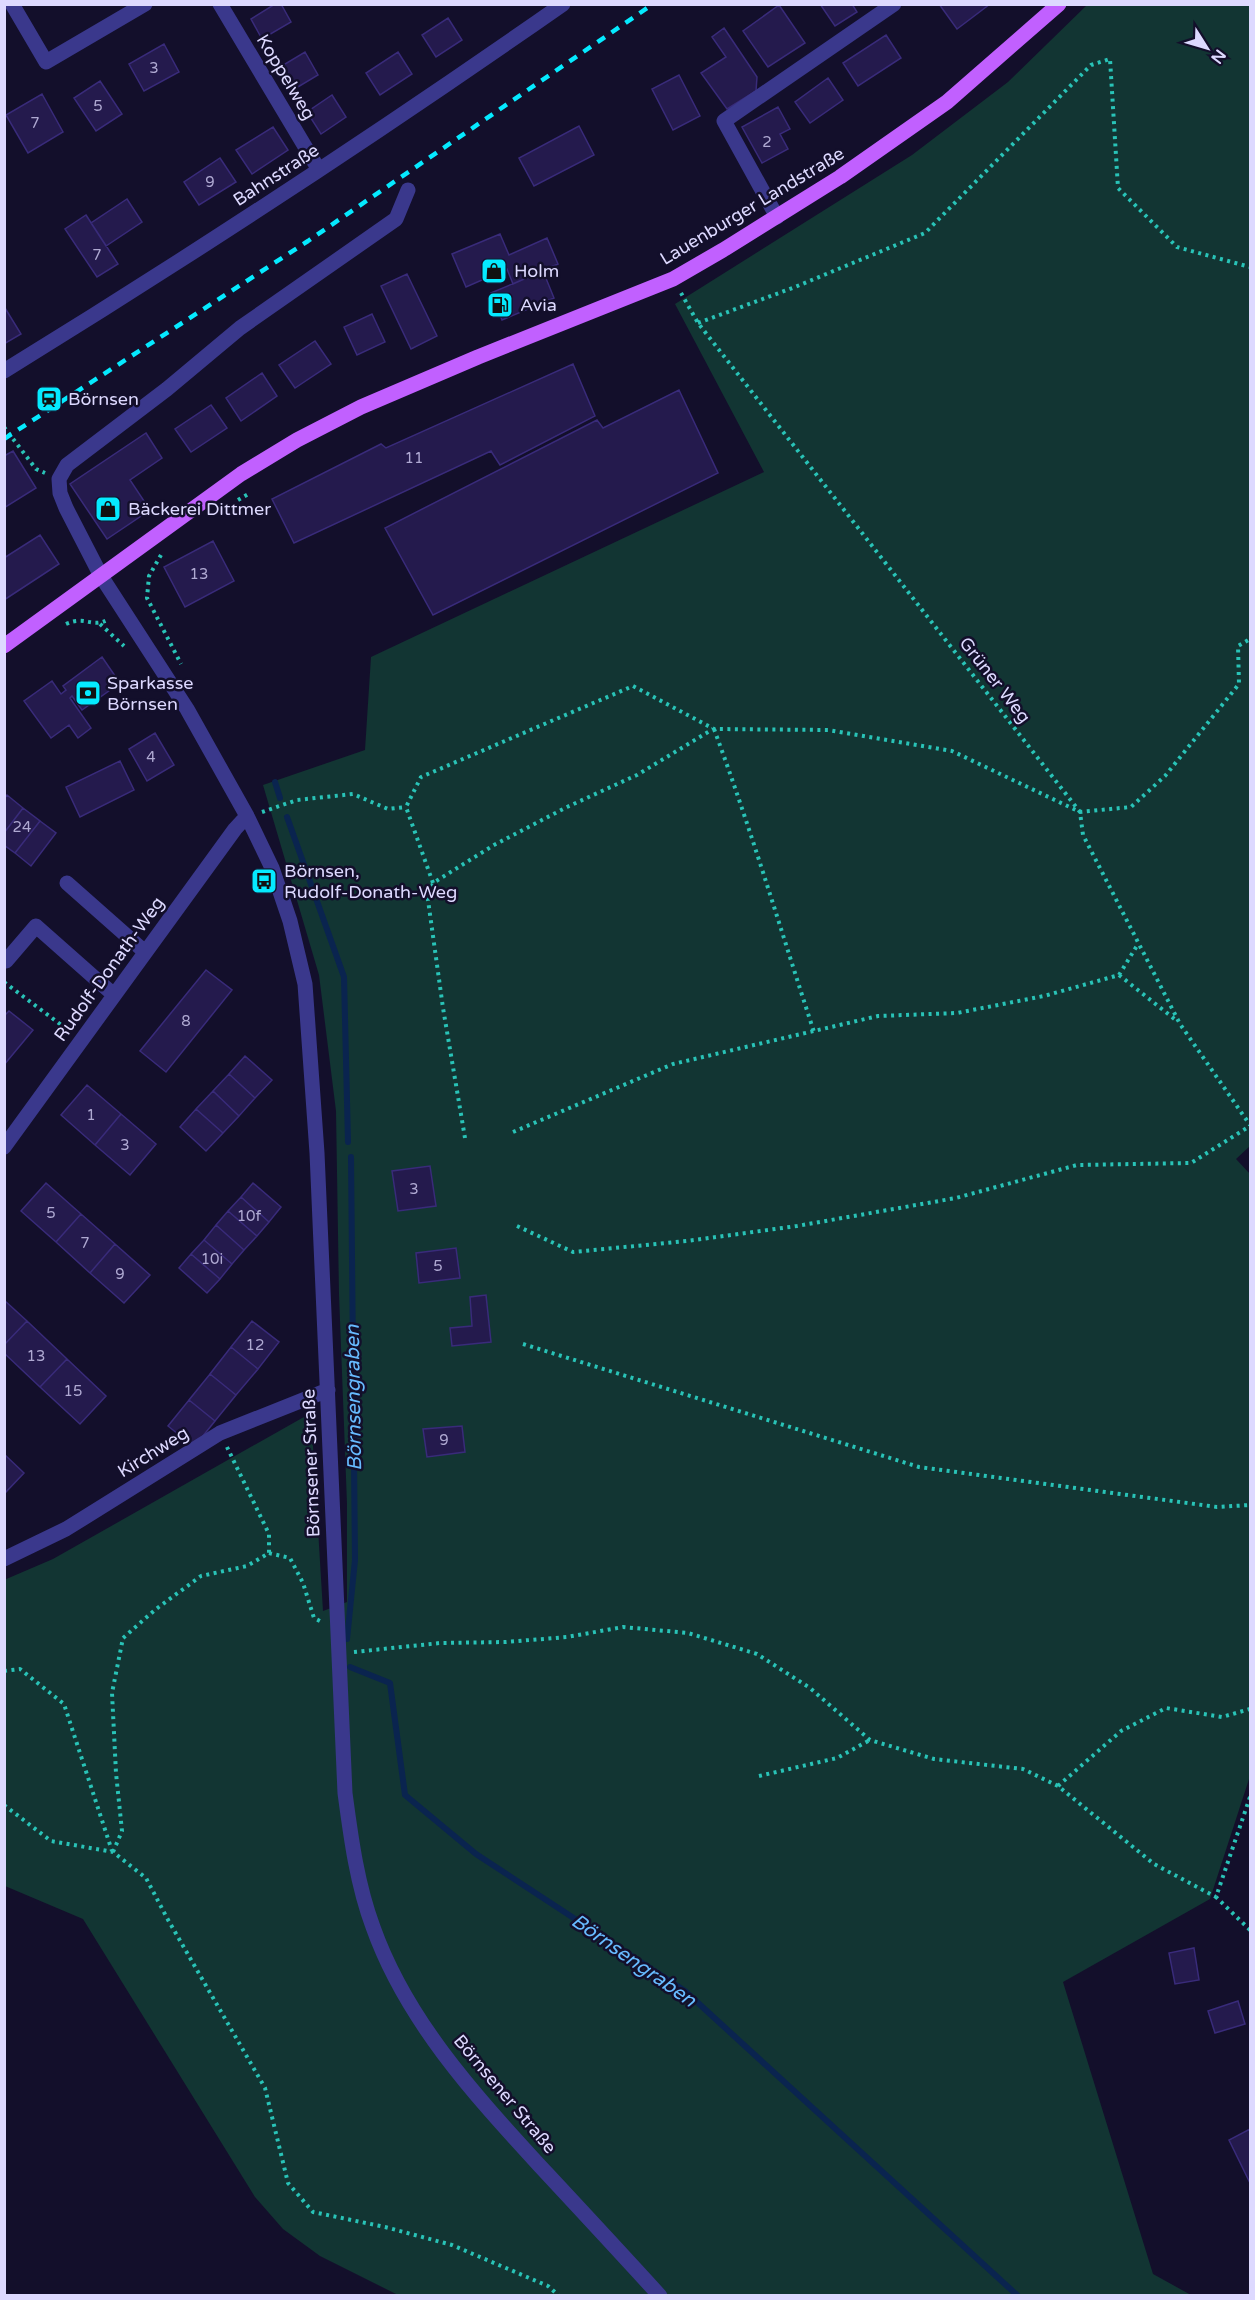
<svg xmlns="http://www.w3.org/2000/svg" width="1255" height="2300" viewBox="0 0 1255 2300" font-family="'Varela Round',sans-serif">
  <style>
    .green { fill: #123533 }
    .lines { fill: none; stroke-linecap: round; stroke-linejoin: round }
    .stream { stroke: #0a244f; stroke-width: 6 }
    .building { fill: #241a4d; stroke: #392b7a; stroke-width: 1.5 }
    .path { stroke: #29c3b7; stroke-width: 4; stroke-dasharray: 3 4.5; stroke-linecap: butt }
    .minor { stroke: #3a388c; stroke-width: 15 }
    .major { stroke: #c160ff; stroke-width: 15 }
    .rail { stroke: #05eaff; stroke-width: 4.5; stroke-dasharray: 9 8; stroke-linecap: butt }
    .labels { text-anchor: middle; stroke-width: 5; stroke-linejoin: round; paint-order: stroke }
    .number-label { font-size: 15px; fill: #afa9d2 }
    .street-label { font-size: 18px; fill: #ddd9ff; stroke: #130f2b }
    .poi-label { font-size: 18px; fill: #ddd9ff; stroke: #130f2b; text-anchor: start }
    .water-label { font-size: 20px; font-style: italic; fill: #67bbff; stroke: #130f2b }
  </style>
  <rect width="100%" height="100%" fill="#130f2b"/>
  <path class="green" d="M1087 5H1250V1146L1236 1159 1250 1174V1776L1210 1899 1063 1982 1153 2274 1191 2295 400 2296 320 2256 283 2229 255 2197 83 1919 5 1886 4 1580 53 1559 311 1413 323 1611 347 1602V1504L339 1294 336 1111 319 975 263 785 365 750 371 657 764 472 675 304 912 155 1008 82Z"/>
  <g class="lines">
    <path class="stream" d="M275 782 280 798
      M287 817 344 977 348 1142
      M347 1639 355 1560 351 1157
      M350 1667 390 1683 405 1795 476 1854 685 1991 1018 2296"/>
  </g>
  <path class="building" d="M275 4H281L291 22 262 39 251 19Z
    M820 4H852L857 12 835 26Z
    M939 4H990L957 29Z
    M779 5 805 43 768 67 743 31Z
    M448 18 462 40 436 57 422 35Z
    M724 28 757 77 756 91 727 109 701 73 726 57 712 37Z
    M886 35 901 58 858 86 843 63Z
    M164 44 179 72 144 91 129 64Z
    M305 52 318 75 293 90 280 67Z
    M398 52 412 74 380 95 366 73Z
    M679 75 700 116 673 130 652 89Z
    M828 78 843 100 810 123 795 102Z
    M100 81 122 114 96 131 74 98Z
    M42 94 63 132 28 153 6 115Z
    M332 95 346 117 321 134 307 112Z
    M778 107 790 129 780 134 788 149 762 163 742 127Z
    M579 126 594 155 534 186 519 158Z
    M273 127 288 150 252 174 236 150Z
    M220 158 236 182 199 205 184 182Z
    M127 199 142 222 106 246 91 223Z
    M86 215 118 264 97 277 65 229Z
    M500 234 509 255 547 238 558 264 513 284 507 269 466 287 452 254Z
    M543 271 554 298 502 320 491 293Z
    M407 274 437 336 411 349 381 286Z
    M5 308 21 334 4 344V308Z
    M372 314 385 342 357 355 344 327Z
    M315 341 331 364 295 388 279 365Z
    M573 364 595 416 500 465 491 451 294 543 272 499 381 444 386 448Z
    M262 373 277 396 241 421 226 398Z
    M679 390 718 473 433 615 385 528 597 420 603 428Z
    M211 405 227 428 191 452 175 429Z
    M146 433 162 458 130 480 150 510 107 539 70 484Z
    M13 451 36 488 4 508V456Z
    M40 535 59 564 4 600V558Z
    M213 541 234 581 185 607 164 567Z
    M102 657 120 683 82 710 72 696 70 698 91 728 78 738 69 725 51 738 24 701 52 681 61 694 66 690 63 686Z
    M155 733 174 765 147 781 129 749Z
    M120 761 134 790 80 817 66 787Z
    M7 795 23 808 4 833V799Z
    M23 808 40 821 15 853 4 845V833Z
    M40 821 56 833 31 866 15 853Z
    M206 970 232 990 166 1072 140 1051Z
    M9 1011 33 1030 4 1065V1016Z
    M245 1056 272 1080 255 1098 229 1074Z
    M229 1074 255 1098 239 1116 213 1091Z
    M87 1085 121 1114 95 1145 61 1115Z
    M213 1091 239 1116 223 1133 196 1109Z
    M196 1109 223 1133 206 1151 180 1127Z
    M121 1114 156 1144 130 1175 95 1145Z
    M430 1166 436 1206 398 1211 392 1171Z
    M46 1183 81 1214 56 1242 21 1211Z
    M253 1183 281 1207 269 1222 241 1197Z
    M241 1197 269 1222 257 1236 228 1211Z
    M228 1211 257 1236 244 1250 216 1225Z
    M81 1214 115 1244 90 1273 56 1242Z
    M216 1225 244 1250 232 1264 204 1240Z
    M204 1240 232 1264 220 1279 191 1254Z
    M115 1244 150 1275 124 1303 90 1273Z
    M456 1248 460 1278 419 1283 416 1253Z
    M191 1254 220 1279 207 1293 179 1268Z
    M486 1295 491 1342 452 1346 450 1328 472 1326 470 1297Z
    M4 1300 27 1321 4 1345Z
    M27 1321 67 1359 40 1387 4 1353V1345Z
    M252 1321 279 1342 258 1369 231 1347Z
    M231 1347 258 1369 236 1395 210 1374Z
    M67 1359 106 1396 80 1424 40 1387Z
    M210 1374 236 1395 215 1421 189 1400Z
    M189 1400 215 1421 194 1447 168 1426Z
    M462 1426 465 1452 427 1457 423 1429Z
    M4 1454 24 1473 4 1494Z
    M1194 1948 1199 1980 1175 1984 1169 1953Z
    M1238 2001 1245 2024 1215 2033 1208 2011Z
    M1250 2129V2183L1229 2140Z"/>
  <g class="lines">
    <path class="path" d="M681 293 698 323 1080 812 1083 835 1180 1024 1250 1125
      M698 323 795 287 925 233 1091 65 1110 59 1118 188 1177 247 1250 267
      M4 427 36 469 45 473
      M238 500 250 493
      M161 555 149 576 147 598 181 664
      M66 624C86 615 92 629 109 619
      M100 624 124 646
      M714 729C751 829 781 931 814 1032
      M262 812 297 800 353 794 388 809 406 807
      M433 883 406 807 421 777 633 686 714 729 828 730 952 751 1080 812 1131 807 1165 776 1239 684 1238 646 1250 639
      M1119 975 1138 944
      M4 982 68 1030
      M513 1132 673 1064 878 1016 957 1013 1044 996 1119 975 1177 1021
      M465 1138 443 1008 428 900 433 883 494 845 567 807 637 775 713 729
      M517 1226 573 1252 687 1241 797 1226 956 1198 1077 1165 1191 1163 1250 1126
      M523 1344 919 1467 1217 1507 1250 1505
      M269 1553 290 1558 303 1583 314 1618 322 1622
      M354 1652 440 1643 506 1642 567 1637 623 1627 688 1633 757 1654 810 1688 870 1740 934 1759 1023 1769 1058 1786 1154 1864 1216 1897
      M4 1671 20 1669 64 1704 112 1851
      M759 1776 837 1758 870 1740
      M1058 1786 1121 1731 1166 1708 1222 1717 1250 1709
      M1250 1797 1216 1897 1250 1930
      M4 1805 51 1841 113 1852 146 1878 167 1918 265 2088 288 2183 313 2212 385 2227 452 2245 548 2286 559 2296
      M113 1852 122 1831 116 1773 112 1693 123 1638 156 1609 201 1576 247 1566 269 1553V1534L227 1447"/>
    <path class="minor" d="M12 4 46 62 145 4
      M220 4 319 170
      M408 190 396 219 240 328 167 389 67 465 59 479 60 493 66 508 101 576 187 709 247 816 272 868 290 921 305 984 317 1153 345 1793C351 1838 357 1884 373 1927 406 2020 474 2094 539 2165 579 2208 620 2252 660 2296
      M777 217 724 121 894 4
      M4 371C194 254 380 132 563 4
      M67 883 145 952
      M6 961 36 926 114 995
      M4 1147 235 829 247 816
      M4 1559 66 1529 220 1433 328 1390"/>
    <path class="major" d="M4 646 241 474 297 440 361 407 478 357 673 279 723 250 840 177 947 102 1059 4"/>
    <path class="rail" d="M4 439 308 241 653 4"/>
  </g>
  <defs>
    <g id="shop-square" transform="scale(1.35)"><rect x="-9" y="-9" width="18" height="18" rx="4" fill="#05eaff" stroke="#130f2b"/><path d="M-5-2.5h2.3a2.7 3.5 0 0 1 5.4 0H5L5.5 6h-11ZM-1.5-2.5h3a1.5 2.3 0 0 0-3 0Z" fill="#111"/></g>
    <g id="fuel-square" transform="scale(1.35)"><rect x="-9" y="-9" width="18" height="18" rx="4" fill="#05eaff" stroke="#130f2b"/><path d="M-5.5-6h7V0h2V4h1.3V-2.5L3-4.5l.8-.8L6-3V5H2.5V1h-1V6h-7ZM-4.2-4.7v3.2H.2V-4.7Z" fill="#111"/></g>
    <g id="station-square" transform="scale(1.35)"><rect x="-9" y="-9" width="18" height="18" rx="4" fill="#05eaff" stroke="#130f2b"/><path d="M-3-6H3Q5-6 5-4V2Q5 4 3 4L4.5 6H3L1.5 4h-3L-3 6H-4.5L-3 4Q-5 4-5 2V-4Q-5-6-3-6ZM-3.5-4v3h7v-3ZM-3.5 1v1.5H-2V1ZM2 1v1.5H3.5V1Z" fill="#111"/></g>
    <g id="bank-square" transform="scale(1.35)"><rect x="-9" y="-9" width="18" height="18" rx="4" fill="#05eaff" stroke="#130f2b"/><path d="M-6-4H6V4H-6ZM0-2.3a2.3 2.3 0 1 0 0 4.6a2.3 2.3 0 1 0 0-4.6Z" fill="#111"/></g>
    <g id="bus-square" transform="scale(1.35)"><rect x="-9" y="-9" width="18" height="18" rx="4" fill="#05eaff" stroke="#130f2b"/><path d="M-5-6H5V4H4V6H2V4H-2V6H-4V4H-5ZM-3.5-4V0h7V-4ZM-3.5 1.2v1.5H-2V1.2ZM2 1.2v1.5H3.5V1.2Z" fill="#111"/></g>
  </defs>
  <g fill-rule="evenodd">
    <use href="#shop-square" x="494" y="271"/>
    <use href="#fuel-square" x="500" y="305"/>
    <use href="#station-square" x="49" y="399"/>
    <use href="#shop-square" x="108" y="509"/>
    <use href="#bank-square" x="88" y="693"/>
    <use href="#bus-square" x="264" y="881"/>
  </g>
  <g class="labels">
    <g class="number-label">
      <text x="154" y="73">3</text>
      <text x="98" y="111">5</text>
      <text x="35" y="128">7</text>
      <text x="767" y="147">2</text>
      <text x="210" y="187">9</text>
      <text x="97" y="260">7</text>
      <text x="414" y="463">11</text>
      <text x="199" y="579">13</text>
      <text x="151" y="762">4</text>
      <text x="22" y="832">24</text>
      <text x="186" y="1026">8</text>
      <text x="91" y="1120">1</text>
      <text x="125" y="1150">3</text>
      <text x="414" y="1194">3</text>
      <text x="51" y="1218">5</text>
      <text x="249" y="1221">10f</text>
      <text x="85" y="1248">7</text>
      <text x="212" y="1264">10i</text>
      <text x="438" y="1271">5</text>
      <text x="120" y="1279">9</text>
      <text x="255" y="1350">12</text>
      <text x="36" y="1361">13</text>
      <text x="73" y="1396">15</text>
      <text x="444" y="1445">9</text>
    </g>
    <g class="street-label">
      <text transform="translate(286 77) rotate(59)" y="6">Koppelweg</text>
      <text transform="translate(276 175) rotate(-33)" y="6">Bahnstraße</text>
      <text transform="translate(752 206) rotate(-31)" y="6">Lauenburger Landstraße</text>
      <text transform="translate(995 680) rotate(52)" y="6">Grüner Weg</text>
      <text transform="translate(109 969) rotate(-54)" y="6">Rudolf-Donath-Weg</text>
      <text transform="translate(153 1452) rotate(-32)" y="6">Kirchweg</text>
      <text transform="translate(311 1463) rotate(-92)" y="6">Börnsener Straße</text>
      <text transform="translate(505 2094) rotate(50)" y="6">Börnsener Straße</text>
    </g>
    <g class="poi-label">
      <text x="514" y="277">Holm</text>
      <text x="520" y="311">Avia</text>
      <text x="68" y="405">Börnsen</text>
      <text x="128" y="515">Bäckerei Dittmer</text>
      <text x="107" y="689">Sparkasse<tspan x="107" dy="21">Börnsen</tspan></text>
      <text x="284" y="877">Börnsen,<tspan x="284" dy="21">Rudolf-Donath-Weg</tspan></text>
    </g>
    <g class="water-label">
      <text transform="translate(353 1398) rotate(-91)" y="7">Börnsengraben</text>
      <text transform="translate(634 1960) rotate(35)" y="7">Börnsengraben</text>
    </g>
  </g>
  <rect width="1255" height="2300" fill="none" stroke="#ddd9ff" stroke-width="12"/>
  <g transform="translate(1207 48) rotate(127)" stroke="#130f2b" stroke-width="4.5" paint-order="stroke">
  <path d="M0-4.5L10 22L0 15L-10 22Z" fill="#ddd9ff"/>
  <text y="-9" font-size="16" font-weight="bold" text-anchor="middle" fill="#ddd9ff">N</text>
  </g>
</svg>
